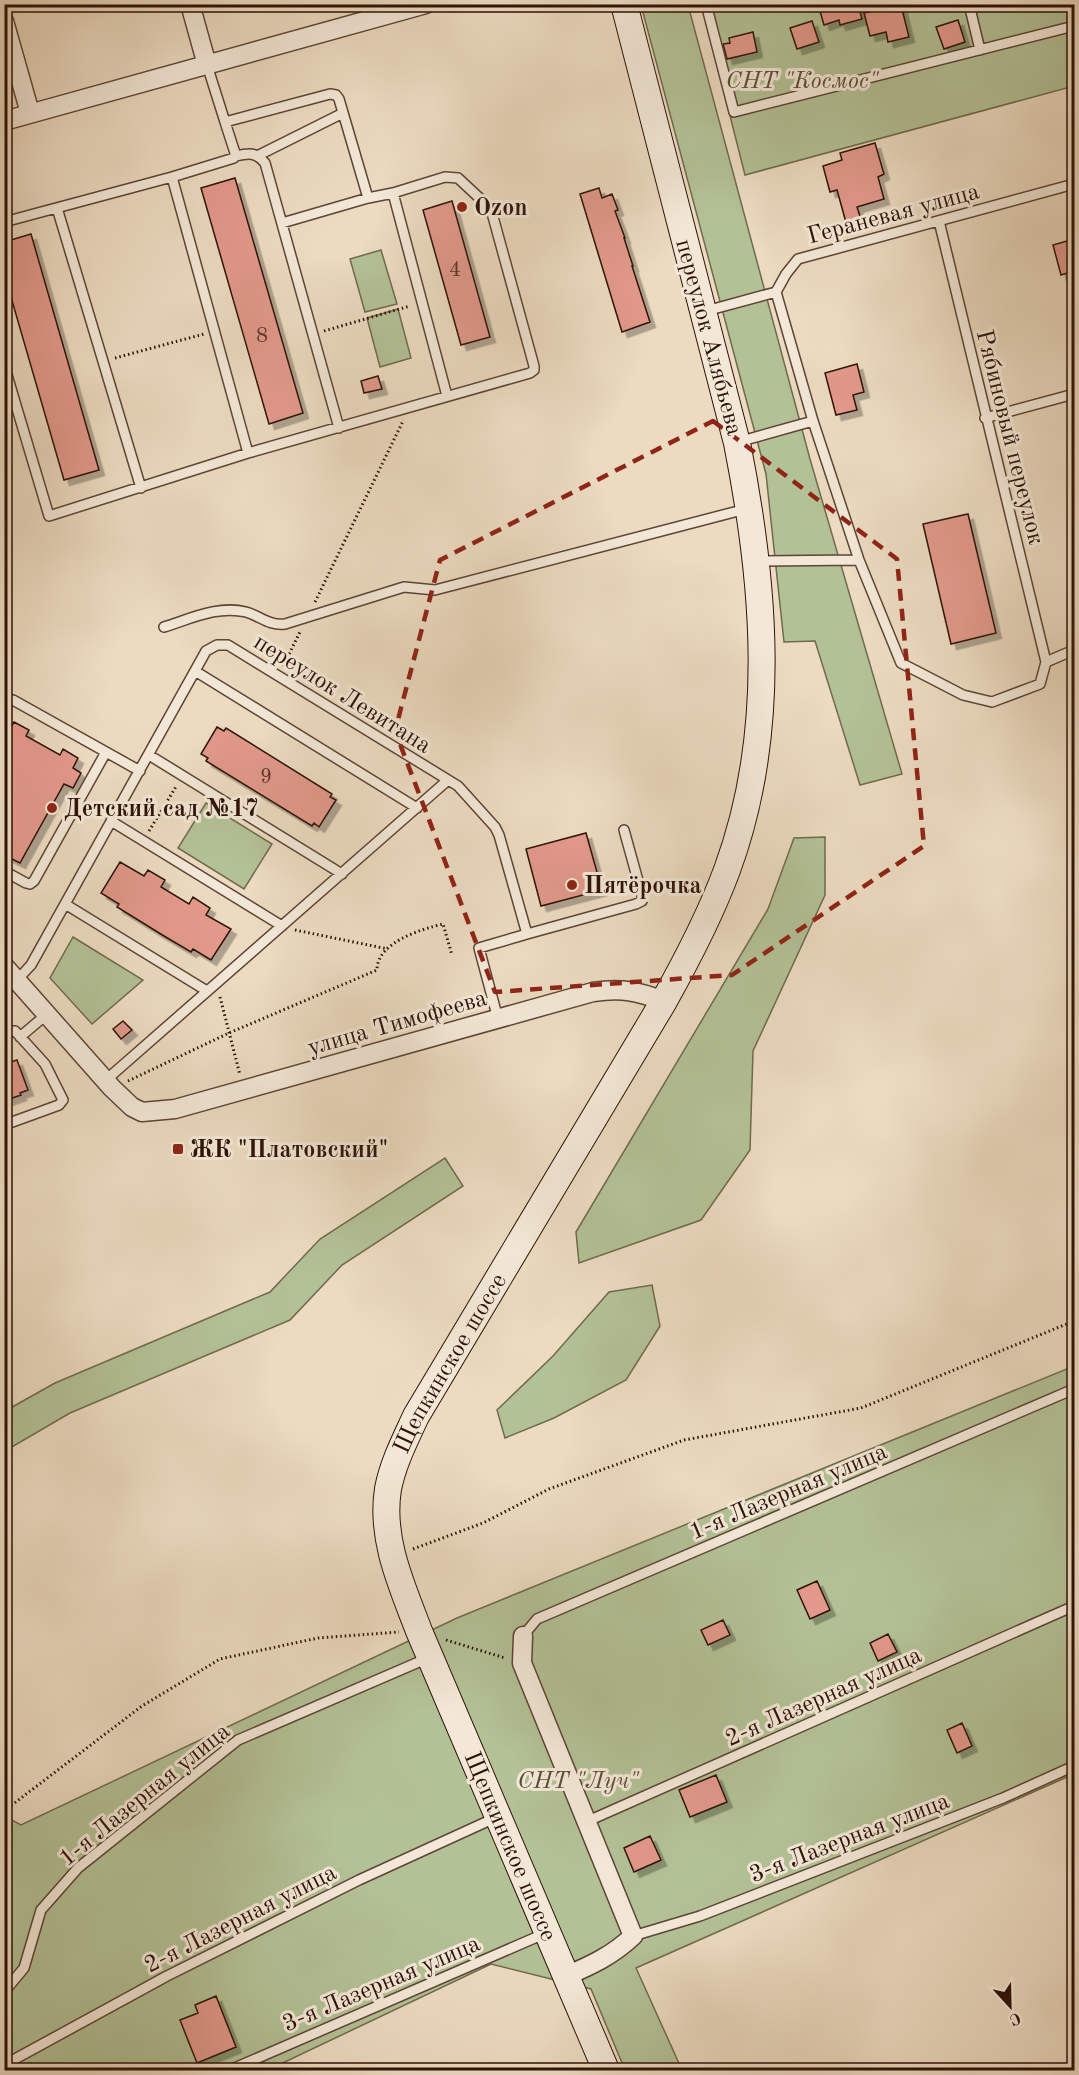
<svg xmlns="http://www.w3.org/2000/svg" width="1079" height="2075" viewBox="0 0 1079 2075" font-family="'Old Standard TT',serif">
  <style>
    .green { fill: #b3c196; stroke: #706a4e; stroke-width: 1.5 }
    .building { fill: #e2998b; stroke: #2d1207; stroke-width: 1.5; filter: url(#shadow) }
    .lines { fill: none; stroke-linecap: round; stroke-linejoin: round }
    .service-casing { stroke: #5d4436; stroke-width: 12 }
    .minor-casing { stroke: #5d4436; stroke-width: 21 }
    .secondary-casing { stroke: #2d1207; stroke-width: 28 }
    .path { stroke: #2d1207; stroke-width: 3; stroke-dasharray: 1.5 3; stroke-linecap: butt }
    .service { stroke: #f3e8d7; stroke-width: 9 }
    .minor { stroke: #f3e8d7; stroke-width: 18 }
    .secondary { stroke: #f3e8d7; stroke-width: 26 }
    .marked { fill: none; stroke: #8f2418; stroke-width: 4.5; stroke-dasharray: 12 8; stroke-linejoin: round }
    .poi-dot { fill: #8f2418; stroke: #f3e8d7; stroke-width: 2 }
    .labels { text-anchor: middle; stroke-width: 6; stroke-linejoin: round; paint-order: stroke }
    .number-label { font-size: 21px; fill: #5a3428 }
    .park-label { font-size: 24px; font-style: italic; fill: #5c4f39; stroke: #f3e8d7 }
    .poi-label { font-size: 24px; font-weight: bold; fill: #2d1207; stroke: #f3e8d7; text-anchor: start }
    .street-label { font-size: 24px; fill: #2d1207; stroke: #f3e8d7 }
  </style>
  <defs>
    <filter id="shadow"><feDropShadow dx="5.5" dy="5.5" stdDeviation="0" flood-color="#0004"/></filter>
  </defs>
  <rect width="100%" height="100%" fill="#ecdbc1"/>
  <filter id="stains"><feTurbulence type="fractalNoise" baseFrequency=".00333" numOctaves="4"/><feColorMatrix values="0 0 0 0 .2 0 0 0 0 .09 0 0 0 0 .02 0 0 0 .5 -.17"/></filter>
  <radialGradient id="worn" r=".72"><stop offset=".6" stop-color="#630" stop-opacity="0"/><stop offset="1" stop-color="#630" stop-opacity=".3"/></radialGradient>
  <path class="green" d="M641 5H688L810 459 902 774 860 785 815 641 784 642 766 474Z
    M702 5H1074V86L745 175Z
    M381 250 397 304 365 312 350 259Z
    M398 309 411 358 380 367 367 318Z
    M206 803 272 844 244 889 178 848Z
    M825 837V895L753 1051 750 1150 701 1220 579 1263 576 1232 768 909 794 838Z
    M73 937 143 980 92 1024 50 978Z
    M445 1158 463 1186 342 1265 290 1320 70 1413 5 1451V1411L55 1383 270 1292 320 1239Z
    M652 1285 660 1326 626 1380 554 1418 505 1438 497 1410 553 1356 609 1292Z
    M1074 1366V1774L636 1968 682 2070H625L591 1989 491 1964 268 2070H5L4 1816 21 1825 457 1618Z"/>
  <path class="building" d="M818 4H858L862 19 840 25 839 20 824 25Z
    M901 5 909 37 888 42 886 32 870 36 864 13Z
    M958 20 965 42 944 49 936 27Z
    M812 21 819 42 797 49 790 28Z
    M753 32 757 52 727 59 723 44 730 43 729 38Z
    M875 143 884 174 878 177 884 199 857 207 862 222 847 226 837 190 830 192 823 166 842 160 840 153Z
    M235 178 303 413 269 424 201 188Z
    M599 188 602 198 612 194 618 210 615 211 625 238H624L633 266H632L650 322 622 332 580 194Z
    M452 201 490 337 461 345 423 210Z
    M31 234 99 470 64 480 4 273V242Z
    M1074 239V271L1061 275 1053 245Z
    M857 364 864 392 853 395 857 410 836 415 825 373Z
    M378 376 382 389 364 393 361 381Z
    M968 514 996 633 951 644 923 524Z
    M14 722 29 730 26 736 60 755 63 749 78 758 73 768 81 773 73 788 64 784 20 863 4 855V740Z
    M217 727 224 731 226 728 332 794 330 797 336 800 319 827 314 823 312 826 206 761 208 758 201 754Z
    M586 833 602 890 541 906 526 849Z
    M120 862 144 876 148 870 165 880 161 887 189 904 193 897 210 908 206 915 231 929 211 960 193 949 191 952 164 936 117 907 119 904 101 893Z
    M123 1021 132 1030 121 1039 113 1029Z
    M17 1060 28 1090 20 1093 21 1095 4 1101V1064Z
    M817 1581 830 1610 810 1619 797 1590Z
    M723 1620 730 1635 708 1645 701 1630Z
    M888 1634 897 1652 878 1661 870 1643Z
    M962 1723 972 1746 957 1753 947 1730Z
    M716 1775 727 1802 690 1817 679 1790Z
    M650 1836 661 1860 634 1872 624 1848Z
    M216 1996 236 2047 197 2063 180 2020 198 2013 195 2005Z"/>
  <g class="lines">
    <g class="service-casing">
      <path id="service" d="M706 4 734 112 1074 26
        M969 4 980 50
        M225 122 236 156C249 153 256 152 265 163L339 428
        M259 155 343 113
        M234 158 172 177 248 453
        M393 193 447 396
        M57 208 141 488
        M4 222 172 177
        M282 223 368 198
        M776 292 813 421 859 560 901 663 963 695 992 702 1040 684 1046 662 939 221
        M706 311 776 292 786 274 798 259 1074 184
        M4 365 49 516 248 453 530 373 534 370V366L492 213 487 205 458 178 445 177 393 193 368 198 339 99 336 95 330 94 225 122 207 65
        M985 418 1074 394
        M738 442 813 421
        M757 561 859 560
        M164 627C190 619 218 605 246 612 260 616 269 626 285 624L404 587 435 590 746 509
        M1046 662 1074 650
        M195 671 417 808
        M4 705 9 700H13L140 771
        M149 755 342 874
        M111 821 282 926
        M4 871 26 883 30 884 34 881 106 752
        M65 904 207 991
        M527 934 636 904 642 901V895L624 830
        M17 980 31 965 206 651 217 645H228L458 786 495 827 499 835 527 934 479 948 498 1019
        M4 1032 15 1031 45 1064 63 1100 59 1105 4 1125
        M20 1037 47 1014
        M106 1080 448 780
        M523 1636 537 1619 1074 1389
        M588 1821 1074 1606
        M633 1936 700 1916 1003 1798 1074 1766
        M4 1992 24 1968 41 1910 78 1868 238 1740 428 1658
        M4 2065 167 1976 359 1880 497 1817
        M230 2070 546 1933"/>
    </g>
    <g class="minor-casing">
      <path id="minor" d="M190 4 207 65
        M4 21 30 113
        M4 121 426 4
        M4 966 112 1088 132 1107 142 1112 175 1109 593 992C622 988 637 991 664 1001
        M523 1636 522 1663 633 1936C613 1955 592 1965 566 1976"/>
    </g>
    <g class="secondary-casing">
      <g id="secondary">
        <path id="s1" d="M606 2070 419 1631C402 1586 380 1539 388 1489 393 1463 405 1440 416 1416L664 1001C688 958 710 916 727 870 778 732 765 584 737 443L624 4"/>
      </g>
    </g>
    <path class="path" d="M324 331 410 306
      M115 358 204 334
      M315 602 403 421
      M283 666 300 632
      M149 831 177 785
      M295 930 388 949
      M220 997 240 1075
      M128 1081 229 1033 377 970C377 942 422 929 443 924L452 955
      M413 1549 483 1523 549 1489 684 1440 861 1408 1074 1321
      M446 1640 505 1658
      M4 1811 142 1706 220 1659 318 1638 399 1632"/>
    <use href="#service" class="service"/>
    <use href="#minor" class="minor"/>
    <use href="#secondary" class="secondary"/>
  </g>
  <path class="marked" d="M713 421 897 559 924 846 732 975 495 992 395 731 440 560Z"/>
  <g class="poi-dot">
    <circle cx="462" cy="207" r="6"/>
    <circle cx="52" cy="808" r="6"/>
    <circle cx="572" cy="885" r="6"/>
    <rect x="172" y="1143" width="12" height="12" rx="3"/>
  </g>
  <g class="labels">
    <g class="number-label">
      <text x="455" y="276">4</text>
      <text x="262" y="342">8</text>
      <text x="266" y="783">9</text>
    </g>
    <g class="park-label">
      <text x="802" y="88">СНТ "Космос"</text>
      <text x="578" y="1788">СНТ "Луч"</text>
    </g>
    <g class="poi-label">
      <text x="474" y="215">Ozon</text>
      <text x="64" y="816">Детский сад №17</text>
      <text x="584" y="893">Пятёрочка</text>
      <text x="190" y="1157">ЖК "Платовский"</text>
    </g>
    <g class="street-label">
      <text transform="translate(893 213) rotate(-15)" y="8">Гераневая улица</text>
      <text transform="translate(710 337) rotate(75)" y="8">переулок Алябьева</text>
      <text transform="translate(1011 437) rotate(76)" y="8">Рябиновый переулок</text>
      <text transform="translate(343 693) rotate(32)" y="8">переулок Левитана</text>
      <text transform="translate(397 1022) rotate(-16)" y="8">улица Тимофеева</text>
      <text dy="8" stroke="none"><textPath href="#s1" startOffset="765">Щепкинское шоссе</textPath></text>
      <text transform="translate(788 1491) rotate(-23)" y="8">1-я Лазерная улица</text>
      <text transform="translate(823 1696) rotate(-24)" y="8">2-я Лазерная улица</text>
      <text transform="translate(144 1794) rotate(-39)" y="8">1-я Лазерная улица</text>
      <text transform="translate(849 1837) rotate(-21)" y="8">3-я Лазерная улица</text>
      <text transform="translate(511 1846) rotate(67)" y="8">Щепкинское шоссе</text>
      <text transform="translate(240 1918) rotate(-27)" y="8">2-я Лазерная улица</text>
      <text transform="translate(381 1983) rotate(-23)" y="8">3-я Лазерная улица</text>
    </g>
  </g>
  <rect width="1079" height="2075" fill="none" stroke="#ecdbc1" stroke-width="24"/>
  <rect x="6" y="6" width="1067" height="2063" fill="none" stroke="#2d1207" stroke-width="3"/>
  <rect x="12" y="12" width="1055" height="2051" fill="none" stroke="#2d1207" stroke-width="1.5"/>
  <g transform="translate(1010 2006) rotate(158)" stroke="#f3e8d7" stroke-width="4.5" paint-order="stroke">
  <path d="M0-4.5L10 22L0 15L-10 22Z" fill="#2d1207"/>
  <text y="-9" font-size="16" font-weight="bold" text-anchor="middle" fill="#2d1207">С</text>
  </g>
  <rect width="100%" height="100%" filter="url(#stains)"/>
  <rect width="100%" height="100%" fill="url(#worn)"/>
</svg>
